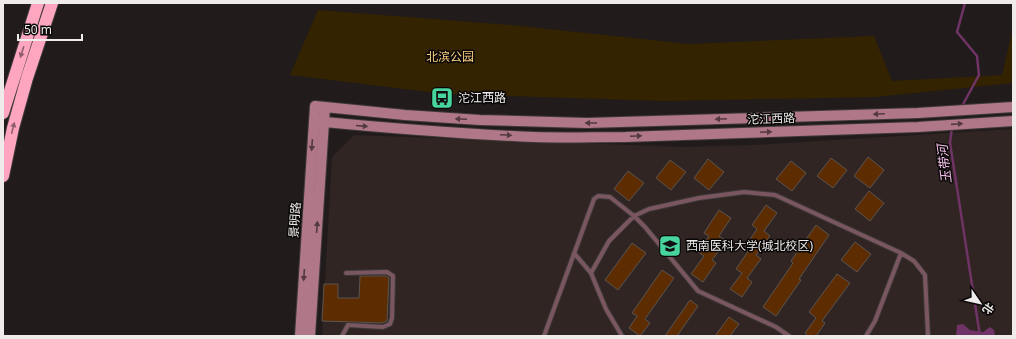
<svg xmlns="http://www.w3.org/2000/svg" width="1016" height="339" viewBox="0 0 1016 339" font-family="'Noto Sans','Noto Sans SC',sans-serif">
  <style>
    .built { fill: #302523 }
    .green { fill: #342301 }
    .water { fill: #6f3365 }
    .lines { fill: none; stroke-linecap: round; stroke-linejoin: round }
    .stream { stroke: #6f3365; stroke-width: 2.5 }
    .building { fill: #5d2d01; stroke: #5b5552 }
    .lane-casing { stroke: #3e3938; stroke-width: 6 }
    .secondary-casing { stroke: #3e3938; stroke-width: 12 }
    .highway-casing { stroke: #3e3938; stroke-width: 14 }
    .lane { stroke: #7a5760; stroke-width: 4 }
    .secondary { stroke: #af7787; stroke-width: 10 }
    .highway { stroke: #fea6c0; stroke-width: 12 }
    .oneway { fill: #905e6d }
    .oneway2 { fill: #543941 }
    .labels { text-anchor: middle; stroke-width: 3; stroke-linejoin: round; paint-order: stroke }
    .park-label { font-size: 12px; fill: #facf7e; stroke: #090707 }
    .poi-label { font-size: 12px; fill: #eeebea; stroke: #090707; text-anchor: start }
    .street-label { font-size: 12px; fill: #eeebea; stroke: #090707 }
    .water-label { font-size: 13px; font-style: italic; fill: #f7c1ec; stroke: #090707 }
  </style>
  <rect width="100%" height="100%" fill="#211c1b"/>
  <path class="built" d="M1013 129V336H322L332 157 354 135 683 147 754 145Z"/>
  <path class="green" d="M318 10 511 25 689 44 874 36 892 81 1002 75 1013 28V83L875 97 665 101 445 94 290 75Z"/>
  <path class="water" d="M963 324 970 330 983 332 990 327 994 330 995 336H956L957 325Z"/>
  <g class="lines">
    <path class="stream" d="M961 108 979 75 977 56 957 32 965 3
      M952 127 950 143 980 336"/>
  </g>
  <path class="building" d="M868 157 884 170 870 188 854 176Z
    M831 158 847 170 833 188 817 176Z
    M708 159 724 172 709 190 694 178Z
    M670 160 686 172 671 190 656 178Z
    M791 161 806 173 792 191 776 179Z
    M628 171 644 183 629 201 614 189Z
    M869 191 884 203 870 221 855 209Z
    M766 205 777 213 764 231 770 236 756 255 761 259 747 278 752 282 742 297 730 289 742 273 736 269 749 250 745 247 757 229 752 225Z
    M719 210 731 218 719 236 726 241 712 260 716 263 703 282 691 274 704 256 698 252 709 236 704 233Z
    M816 225 829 235 799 279 801 280 776 316 763 307 793 263 791 261Z
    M855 242 871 254 857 272 841 260Z
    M632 243 646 253 618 290 605 280Z
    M662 270 674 278 645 319 650 323 640 336 629 328 637 316 632 313Z
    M837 274 850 283 822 321 825 323 816 336H808L805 333 816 318 809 312Z
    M360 276H386L389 278 387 321 382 323 322 321 324 284H338V298H359Z
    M690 300 698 306 677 336H665Z
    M729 317 739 324 730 336H715Z"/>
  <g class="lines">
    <g class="lane-casing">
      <path id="lane" d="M574 253 591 273 606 309 622 336
        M591 273 609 241 634 216 649 209 699 198 744 192 775 195 901 253 914 261 925 275 928 336
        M342 336 348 325 383 327 390 324 392 318 393 276 387 272 346 273
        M544 336 594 199 598 196 610 197 634 216 645 227 698 291 776 327 789 336
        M866 336 875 321 901 253"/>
    </g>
    <g class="secondary-casing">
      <path id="secondary" d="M314 121C387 128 461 134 534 137 564 138 595 137 625 137L918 127 1013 121
        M300 336 315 106 405 115 480 120 587 123 918 113 1013 107
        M310 336 325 107"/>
    </g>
    <g class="highway-casing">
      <path id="highway" d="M3 113 38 3
        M3 176 13 128 27 78 52 3"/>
    </g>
    <use href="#lane" class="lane"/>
    <use href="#secondary" class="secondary"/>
    <use href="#highway" class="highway"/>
  </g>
  <defs><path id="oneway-solid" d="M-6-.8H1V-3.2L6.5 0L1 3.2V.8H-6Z"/></defs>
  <g class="oneway">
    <use href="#oneway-solid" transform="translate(22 52) rotate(108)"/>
    <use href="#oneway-solid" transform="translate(13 128) rotate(-76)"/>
  </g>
  <g class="oneway2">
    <use href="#oneway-solid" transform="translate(879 114) rotate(178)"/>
    <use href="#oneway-solid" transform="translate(461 119) rotate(-177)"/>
    <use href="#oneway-solid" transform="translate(721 119) rotate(178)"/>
    <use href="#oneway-solid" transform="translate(591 123) rotate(180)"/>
    <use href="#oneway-solid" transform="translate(957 124) rotate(-4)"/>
    <use href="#oneway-solid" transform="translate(362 126) rotate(5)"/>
    <use href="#oneway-solid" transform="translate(766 132) rotate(-2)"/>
    <use href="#oneway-solid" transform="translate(506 135) rotate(3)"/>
    <use href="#oneway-solid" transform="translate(636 136) rotate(-2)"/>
    <use href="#oneway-solid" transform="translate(312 145) rotate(94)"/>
    <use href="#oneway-solid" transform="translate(317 227) rotate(-86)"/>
    <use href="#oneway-solid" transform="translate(304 275) rotate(94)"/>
  </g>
  <defs>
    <g id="bus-square" transform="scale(1.15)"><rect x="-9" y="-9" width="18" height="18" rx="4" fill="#48d49d" stroke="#090707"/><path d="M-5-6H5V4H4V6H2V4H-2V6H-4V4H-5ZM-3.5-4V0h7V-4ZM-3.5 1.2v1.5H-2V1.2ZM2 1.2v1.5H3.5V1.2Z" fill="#111"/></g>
    <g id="university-square" transform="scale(1.15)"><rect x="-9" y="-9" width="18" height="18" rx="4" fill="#48d49d" stroke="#090707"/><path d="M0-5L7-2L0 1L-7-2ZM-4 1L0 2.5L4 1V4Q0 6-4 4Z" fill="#111"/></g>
  </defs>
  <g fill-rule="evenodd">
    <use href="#bus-square" x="442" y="98"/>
    <use href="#university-square" x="670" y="246"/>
  </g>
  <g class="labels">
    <g class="park-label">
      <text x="450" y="61">北滨公园</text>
    </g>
    <g class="poi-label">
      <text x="458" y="102">沱江西路</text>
      <text x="686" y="250">西南医科大学(城北校区)</text>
    </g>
    <g class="street-label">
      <text transform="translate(771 119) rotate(-2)" y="4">沱江西路</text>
      <text transform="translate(295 220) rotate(-86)" y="4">景明路</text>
    </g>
    <g class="water-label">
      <text transform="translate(944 164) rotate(-97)" y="5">玉带河</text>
    </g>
  </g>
  <rect width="1016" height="339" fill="none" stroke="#eeebea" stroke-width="8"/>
  <g transform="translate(980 303) rotate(124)" stroke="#090707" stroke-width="3" paint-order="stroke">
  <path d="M0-3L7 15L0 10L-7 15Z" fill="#eeebea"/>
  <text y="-6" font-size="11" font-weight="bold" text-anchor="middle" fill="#eeebea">北</text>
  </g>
  <path d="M18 34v6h64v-6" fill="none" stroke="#eeebea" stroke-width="2"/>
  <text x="24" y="34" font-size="12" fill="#eeebea" stroke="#090707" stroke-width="3" paint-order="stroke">50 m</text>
</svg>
